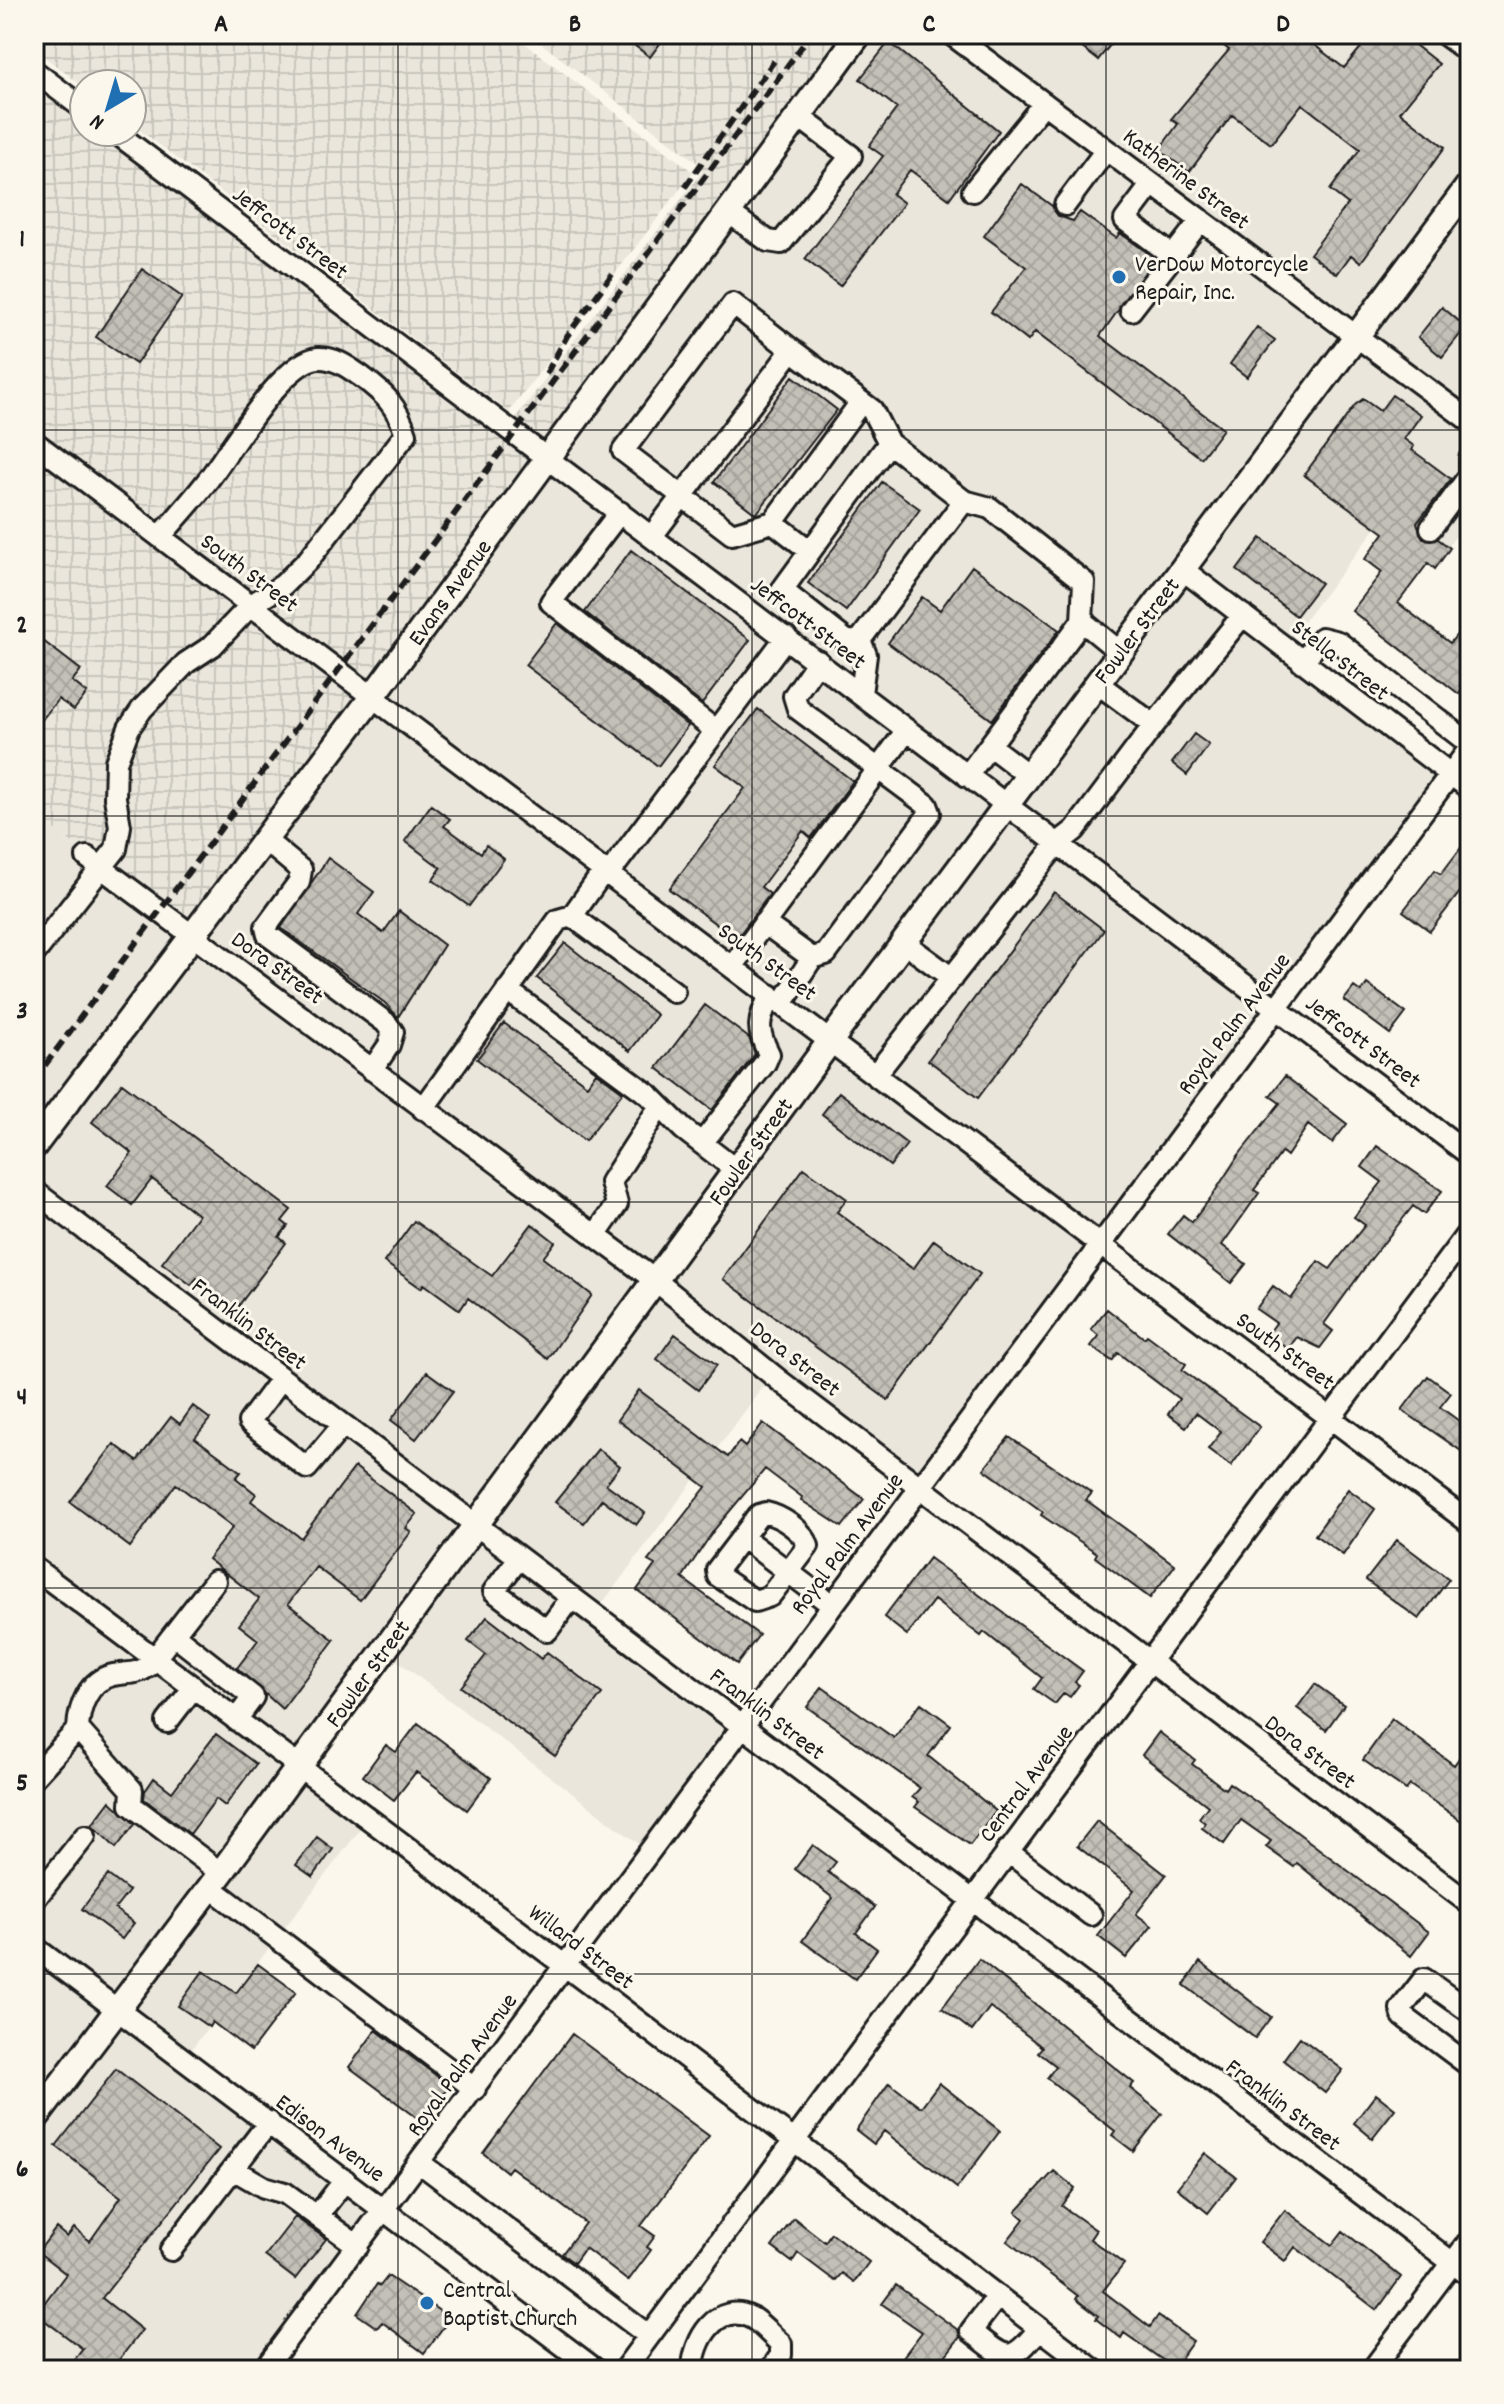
<svg xmlns="http://www.w3.org/2000/svg" width="1504" height="2404" viewBox="0 0 1504 2404" font-family="Dekko,sans-serif">
  <style>
    .built { fill: #eae6dc }
    .industrial { fill: url(#industrial-grid) }
    .building { fill: url(#building-cross-hatch); stroke: #1c1c1c; stroke-width: 2 }
    .lines { fill: none; stroke-linecap: round; stroke-linejoin: round }
    .minor-casing { stroke: #1c1c1c; stroke-width: 26 }
    .major-casing { stroke: #1c1c1c; stroke-width: 30 }
    .minor { stroke: #fbf7ec; stroke-width: 20 }
    .major { stroke: #fbf7ec; stroke-width: 24 }
    .rail { stroke: #1c1c1c; stroke-width: 6; stroke-dasharray: 12 6; stroke-linecap: butt }
    .grid { fill: none; stroke: #1c1c1c; stroke-width: 2; stroke-opacity: 0.55 }
    .poi-dot { fill: #1f6fb2; stroke: #fbf7ec; stroke-width: 3 }
    .labels { text-anchor: middle; stroke-width: 6; stroke-linejoin: round; paint-order: stroke }
    .street-label { font-size: 24px; fill: #1c1c1c; stroke: #fbf7ec }
    .poi-label { font-size: 24px; fill: #1c1c1c; stroke: #fbf7ec; text-anchor: start }
    .neatline { fill: none; stroke: #1c1c1c; stroke-width: 3 }
    .grid-label { font-size: 26px; text-anchor: middle; font-weight: bold; fill: #1c1c1c }
  </style>
  <defs>
    <pattern id="industrial-grid" width="8" height="8" patternUnits="userSpaceOnUse" patternTransform="scale(2)"><rect width="8" height="8" fill="#eae6dc"/><path d="M0 4h8M4 0v8" fill="none" stroke="#c8c5bc"/></pattern>
    <pattern id="building-cross-hatch" width="8" height="8" patternUnits="userSpaceOnUse" patternTransform="scale(2)"><rect width="8" height="8" fill="#c3c0b8"/><path d="M0 0l8 8M0 8l8-8" fill="none" stroke="#a7a49e"/></pattern>
  </defs>
  <rect width="100%" height="100%" fill="#fbf7ec"/>
  <filter id="ink" filterUnits="userSpaceOnUse"><feTurbulence type="fractalNoise" baseFrequency=".0125" numOctaves="2"/><feDisplacementMap in="SourceGraphic" scale="16" xChannelSelector="R" yChannelSelector="G"/><feConvolveMatrix kernelMatrix="1 2 1 2 8 2 1 2 1" color-interpolation-filters="sRGB"/></filter>
  <g filter="url(#ink)">
    <path class="built" d="M873 34H1470V167L822 1033 117 1995 34 1932V1163L201 943Z
      M1470 201V517L1435 564 1379 524 1287 643 1445 766 914 1480 774 1372 599 1608 738 1719 643 1847 395 1659 311 1773 369 1818 191 2050 134 2008 839 1046Z
      M34 813 186 930 34 1128Z
      M34 1961 103 2014 34 2103Z
      M120 2026 369 2213 251 2370H34V2137Z"/>
    <path class="industrial" d="M34 34H513L693 172 509 412 132 124V84H84V87L34 49Z
      M529 34H847L186 930 34 813V62L84 100V132H126L508 422 514 420 702 172 699 164Z"/>
    <path class="building" d="M619 34H667L650 57Z
      M1064 34H1119L1098 60Z
      M1209 34H1244L1261 47 1271 34H1300L1344 68 1372 34H1401L1439 64 1400 112 1445 147 1361 262 1351 255 1337 274 1310 254 1348 204 1330 190 1360 149 1302 104 1271 144 1232 115 1189 172 1159 150 1178 124 1171 119 1229 50Z
      M889 42 999 131 949 199 910 170 892 194 904 203 840 286 805 259 883 156 869 146 897 108 860 79Z
      M1022 184 1052 206 1058 216 1073 221 1080 212 1116 238 1120 233 1155 258 1100 336 1223 429 1201 458 1035 332 1028 341 991 312 1026 267 984 236Z
      M142 269 182 297 136 364 96 337Z
      M1442 307 1466 327 1442 357 1418 337Z
      M1257 327 1275 340 1247 377 1230 364Z
      M793 376 837 410 756 514 714 482Z
      M1392 395 1421 415 1404 439 1414 446 1412 450 1451 479 1417 523 1423 538 1438 539 1450 548 1435 569 1428 563 1398 603 1450 643 1470 618V679L1459 694 1352 611 1382 572 1365 559 1384 533 1304 475 1355 405 1363 399 1380 411Z
      M882 482 920 509 846 611 808 583Z
      M1261 538 1321 583 1296 616 1237 570Z
      M631 550 750 640 702 704 585 612Z
      M972 566 1059 630 992 720 888 643 922 597 940 610Z
      M557 623 688 726 658 766 525 665Z
      M34 634 81 670 72 681 87 693 74 710 58 699 34 730Z
      M758 709 853 781 811 838 803 831 761 887 770 894 736 939 669 889 745 788 715 765Z
      M1194 734 1209 745 1187 775 1172 763Z
      M431 805 450 819 444 826 481 853 486 845 504 859 469 906 433 880 441 868 405 841Z
      M1470 836V879L1430 931 1403 911 1435 870 1441 874Z
      M328 858 374 892 358 914 383 933 399 911 444 945 398 1017 385 1003 281 928Z
      M1054 892 1104 930 978 1098 928 1060Z
      M565 943 657 1015 630 1051 537 978Z
      M1367 984 1406 1013 1390 1034 1344 1000 1354 987 1361 992Z
      M705 1005 749 1038 755 1054 712 1110 657 1068Z
      M504 1023 587 1085 596 1072 623 1092 585 1141 477 1059Z
      M1285 1076 1347 1124 1332 1143 1308 1125 1287 1156 1282 1152 1254 1190 1259 1193 1222 1245 1246 1264 1231 1283 1168 1234 1183 1215 1192 1222 1212 1196 1238 1156 1280 1103 1270 1096Z
      M122 1083 291 1210 282 1221 288 1226 279 1237 286 1243 236 1309 197 1278 191 1285 162 1263 198 1215 152 1179 132 1205 107 1186 132 1153 92 1122Z
      M839 1092 907 1144 890 1166 822 1114Z
      M1377 1146 1442 1191 1424 1214 1413 1206 1371 1259 1324 1324 1333 1331 1320 1348 1297 1337 1288 1349 1268 1334 1276 1323 1256 1309 1273 1286 1291 1299 1318 1261 1330 1269 1365 1225 1354 1217 1382 1182 1362 1167Z
      M804 1168 847 1199 837 1212 913 1269 934 1240 980 1274 888 1400 723 1279Z
      M414 1221 492 1276 532 1224 555 1242 543 1258 592 1295 548 1359 468 1298 460 1310 424 1284 421 1288 384 1262Z
      M1107 1309 1144 1338 1147 1335 1186 1364 1182 1370 1260 1427 1231 1466 1208 1449 1221 1432 1196 1413 1186 1427 1168 1414 1179 1399 1118 1353 1112 1361 1091 1346 1099 1336 1091 1329Z
      M675 1334 717 1365 698 1390 657 1359Z
      M427 1372 453 1391 416 1439 391 1420Z
      M1428 1376 1451 1393 1440 1407 1470 1429V1457L1402 1410Z
      M639 1390 728 1457 739 1442 745 1447 763 1423 864 1499 842 1527 801 1500 802 1497 765 1469 714 1530 682 1578 759 1635 737 1664 637 1590 655 1565 648 1561 706 1487 617 1420Z
      M193 1406 210 1419 195 1438 241 1472 236 1478 256 1494 251 1501 301 1538 355 1467 417 1514 406 1528 411 1532 360 1600 316 1567 288 1604 334 1640 282 1709 237 1668 258 1640 239 1625 259 1599 208 1559 233 1527 176 1484 130 1547 70 1502 114 1444 137 1461 171 1417 180 1424Z
      M1009 1437 1092 1493 1086 1500 1175 1565 1150 1598 1095 1557 1097 1553 1041 1515 1043 1512 984 1469Z
      M598 1449 620 1466 606 1484 645 1513 636 1525 602 1499 584 1523 555 1502Z
      M1348 1489 1375 1509 1343 1555 1315 1535Z
      M1397 1540 1449 1579 1419 1619 1366 1580Z
      M929 1558 1083 1671 1075 1682 1079 1685 1070 1697 1064 1693 1055 1704 1034 1689 1042 1678 984 1632 981 1636 934 1600 907 1635 884 1617Z
      M487 1617 541 1659 547 1652 602 1694 555 1756 461 1687 486 1655 468 1641Z
      M1315 1684 1344 1705 1326 1730 1297 1708Z
      M822 1687 894 1738 921 1703 951 1725 928 1756 996 1811 970 1845 915 1807 919 1802 912 1797 920 1788 807 1707Z
      M1392 1719 1454 1765 1470 1743V1827L1410 1785 1406 1790 1363 1760Z
      M418 1723 491 1778 467 1810 416 1772 394 1800 363 1776 386 1745 396 1752Z
      M1159 1732 1195 1760 1192 1764 1225 1789 1229 1783 1269 1811 1429 1932 1411 1956 1297 1863 1294 1867 1266 1847 1271 1841 1241 1820 1224 1844 1202 1828 1205 1823 1199 1818 1208 1806 1142 1755Z
      M216 1734 256 1764 225 1806 216 1799 190 1834 144 1799 145 1791 154 1778 172 1792Z
      M110 1801 135 1824 116 1848 92 1825Z
      M1097 1821 1166 1875 1136 1914 1152 1926 1126 1958 1098 1936 1134 1890 1077 1846Z
      M317 1837 333 1849 313 1877 296 1865Z
      M813 1845 836 1862 828 1872 875 1907 856 1933 877 1949 855 1979 802 1941 833 1898 795 1869Z
      M108 1875 129 1891 115 1909 134 1923 122 1939 82 1909Z
      M979 1959 1134 2083 1130 2088 1162 2114 1133 2151 1112 2135 1115 2131 1047 2078 1056 2066 1038 2052 1042 2047 990 2007 972 2031 942 2008Z
      M1200 1962 1271 2017 1255 2038 1184 1985Z
      M258 1964 296 1992 251 2051 212 2022 209 2027 178 2006 203 1971 236 1993Z
      M376 2030 450 2086 423 2122 349 2067Z
      M572 2034 709 2136 641 2226 655 2236 647 2247 651 2250 628 2281 585 2248 574 2263 562 2254 585 2223 511 2167 507 2172 483 2153Z
      M1300 2037 1343 2070 1325 2093 1283 2060Z
      M116 2069 219 2149 102 2298 142 2330 111 2370H87L74 2360 83 2349 36 2314 66 2274 38 2252 56 2228 67 2237 74 2228 90 2241 121 2197 56 2146Z
      M889 2083 921 2107 939 2083 1000 2131 957 2188 884 2131 874 2144 856 2130Z
      M1376 2094 1395 2109 1372 2138 1354 2123Z
      M1205 2153 1236 2177 1208 2213 1177 2188Z
      M1054 2171 1075 2188 1062 2206 1096 2230 1090 2239 1124 2264 1103 2291 1150 2327 1158 2316 1193 2341 1174 2368 1124 2333 1121 2338 1096 2319 1098 2316 1076 2299 1078 2296 1007 2241 1024 2219 1016 2212Z
      M1285 2210 1332 2245 1343 2231 1401 2277 1377 2310 1295 2247 1285 2261 1260 2242Z
      M295 2217 326 2239 295 2279 265 2256Z
      M794 2218 825 2242 831 2233 869 2262 854 2282 842 2273 835 2281 798 2253 792 2262 772 2247Z
      M388 2276 450 2318 424 2353 382 2322 377 2328 357 2314 377 2284 380 2286Z
      M896 2285 958 2330 960 2337 934 2370H893L922 2332 882 2304Z"/>
    <g class="lines">
      <g class="minor-casing">
        <path id="minor" d="M951 34 1470 421
          M1444 34 1470 53
          M34 71 84 109
          M115 132 1470 1155
          M1152 184 1125 220 1173 256
          M973 191 1044 103
          M1065 205 1106 150
          M728 212 768 241 781 243 851 156 798 116
          M1131 310 1201 220
          M792 350 733 304 623 451 732 534 773 522 810 551
          M34 442 1470 1523
          M964 501 990 508 1084 582 1082 621 1120 652
          M620 512 551 602 716 731
          M773 522 861 402
          M1431 528 1470 475V459
          M652 536 792 350 872 410 889 443 964 501 860 640 848 642 782 590 889 443
          M1182 569 1470 789
          M860 640 866 655 861 694
          M1302 662 1322 638 1338 642 1470 744
          M1097 683 1154 725 1243 615
          M990 746 1028 775
          M967 776 1082 621
          M265 840 301 870 299 882 266 927 268 935 385 1022 393 1032 389 1045 372 1070
          M87 857 656 1281 780 1381 1470 1904
          M608 875 786 637
          M572 916 603 872
          M764 923 812 958 826 954 930 813 927 805 798 709 794 696 818 661
          M903 942 952 978
          M34 954 116 849 120 826 115 798 116 762 129 728 142 709 186 663 212 646 251 605 283 585 309 559 406 434C397 406 385 394 362 377 349 368 335 357 318 358 282 361 230 452 208 480 193 500 176 518 160 537
          M732 967 907 730
          M507 990 649 1095 683 1129 736 1170
          M782 1004 812 958
          M876 1074 1057 844 1075 830 1154 725
          M423 1109 558 920 572 916 674 992
          M702 1143 765 1063 769 1054C756 1029 758 1022 770 995
          M34 1191 1470 2276
          M595 1236 617 1204 611 1182 660 1106
          M281 1379 249 1422 307 1468 343 1425
          M766 1513C781 1516 804 1531 808 1546L770 1596 755 1601 718 1576 717 1570 759 1515Z
          M742 1537 832 1605
          M519 1558 494 1591 547 1631 572 1597
          M34 1568 596 1989 1094 2370
          M215 1581 149 1666C136 1675 128 1672 113 1675 88 1680 79 1707 78 1729L132 1790 131 1805 221 1873
          M175 1636 253 1697 236 1720
          M167 1722 194 1687
          M34 1777 78 1729
          M1007 1851 1091 1915
          M210 1887 475 2089
          M34 1900 85 1836
          M34 1947 596 2370
          M1470 2012 1424 1979 1401 2009 1403 2016 1470 2066
          M420 2163 649 2336
          M233 2169 264 2187 285 2193 358 2246
          M317 2216 345 2180
          M171 2250 269 2122
          M998 2296 971 2331C1005 2358 1009 2367 1039 2329
          M264 2370 1470 748
          M624 2370 1470 1230
          M693 2370C693 2340 718 2300 752 2318 762 2324 772 2336 781 2344V2355L771 2370
          M1372 2370 1470 2240"/>
      </g>
      <g class="major-casing">
        <path id="major" d="M34 1146 373 696 859 34
          M34 2120 221 1873 831 1040 1470 184"/>
      </g>
      <use href="#minor" class="minor"/>
      <use href="#major" class="major"/>
      <path class="rail" d="M685 187 774 61
        M546 374 567 336 613 273
        M34 1080 811 34"/>
    </g>
  </g>
  <path class="grid" d="M398 34V2370M752 34V2370M1106 34V2370M34 430H1470M34 816H1470M34 1202H1470M34 1588H1470M34 1974H1470"/>
  <g class="poi-dot">
    <circle cx="1119" cy="277" r="8"/>
    <circle cx="427" cy="2303" r="8"/>
  </g>
  <g class="labels">
    <g class="street-label">
      <text transform="translate(1187 178) rotate(37)" y="8">Katherine Street</text>
      <text transform="translate(291 232) rotate(37)" y="8">Jeffcott Street</text>
      <text transform="translate(250 572) rotate(37)" y="8">South Street</text>
      <text transform="translate(449 592) rotate(-54)" y="8">Evans Avenue</text>
      <text transform="translate(809 622) rotate(37)" y="8">Jeffcott Street</text>
      <text transform="translate(1136 630) rotate(-53)" y="8">Fowler Street</text>
      <text transform="translate(1341 659) rotate(38)" y="8">Stella Street</text>
      <text transform="translate(768 961) rotate(36)" y="8">South Street</text>
      <text transform="translate(278 967) rotate(36)" y="8">Dora Street</text>
      <text transform="translate(1233 1023) rotate(-53)" y="8">Royal Palm Avenue</text>
      <text transform="translate(1364 1041) rotate(37)" y="8">Jeffcott Street</text>
      <text transform="translate(750 1151) rotate(-54)" y="8">Fowler Street</text>
      <text transform="translate(250 1323) rotate(37)" y="8">Franklin Street</text>
      <text transform="translate(1286 1350) rotate(36)" y="8">South Street</text>
      <text transform="translate(796 1358) rotate(38)" y="8">Dora Street</text>
      <text transform="translate(846 1543) rotate(-53)" y="8">Royal Palm Avenue</text>
      <text transform="translate(367 1673) rotate(-54)" y="8">Fowler Street</text>
      <text transform="translate(768 1713) rotate(37)" y="8">Franklin Street</text>
      <text transform="translate(1311 1751) rotate(37)" y="8">Dora Street</text>
      <text transform="translate(1025 1783) rotate(-53)" y="8">Central Avenue</text>
      <text transform="translate(582 1946) rotate(37)" y="8">Willard Street</text>
      <text transform="translate(461 2064) rotate(-54)" y="8">Royal Palm Avenue</text>
      <text transform="translate(1284 2104) rotate(37)" y="8">Franklin Street</text>
      <text transform="translate(331 2137) rotate(37)" y="8">Edison Avenue</text>
    </g>
    <g class="poi-label">
      <text x="1135" y="271">VerDow Motorcycle<tspan x="1135" dy="28">Repair, Inc.</tspan></text>
      <text x="443" y="2297">Central<tspan x="443" dy="28">Baptist Church</tspan></text>
    </g>
  </g>
  <rect width="1504" height="2404" fill="none" stroke="#fbf7ec" stroke-width="88"/>
  <g transform="translate(108 108) rotate(218)"><circle r="38" fill="#fbf7ec" stroke="#a29f99" stroke-width="2"/>
  <path d="M0-6L14 30L0 20L-14 30Z" fill="#1f6fb2"/>
  <text y="-12" font-size="22" font-weight="bold" text-anchor="middle" fill="#1c1c1c">N</text>
  </g>
  <rect x="44" y="44" width="1416" height="2316" class="neatline"/>
  <g class="grid-label">
    <text x="221" y="31">A</text>
    <text x="575" y="31">B</text>
    <text x="929" y="31">C</text>
    <text x="1283" y="31">D</text>
    <text x="22" y="246">1</text>
    <text x="22" y="632">2</text>
    <text x="22" y="1018">3</text>
    <text x="22" y="1404">4</text>
    <text x="22" y="1790">5</text>
    <text x="22" y="2176">6</text>
  </g>
</svg>
